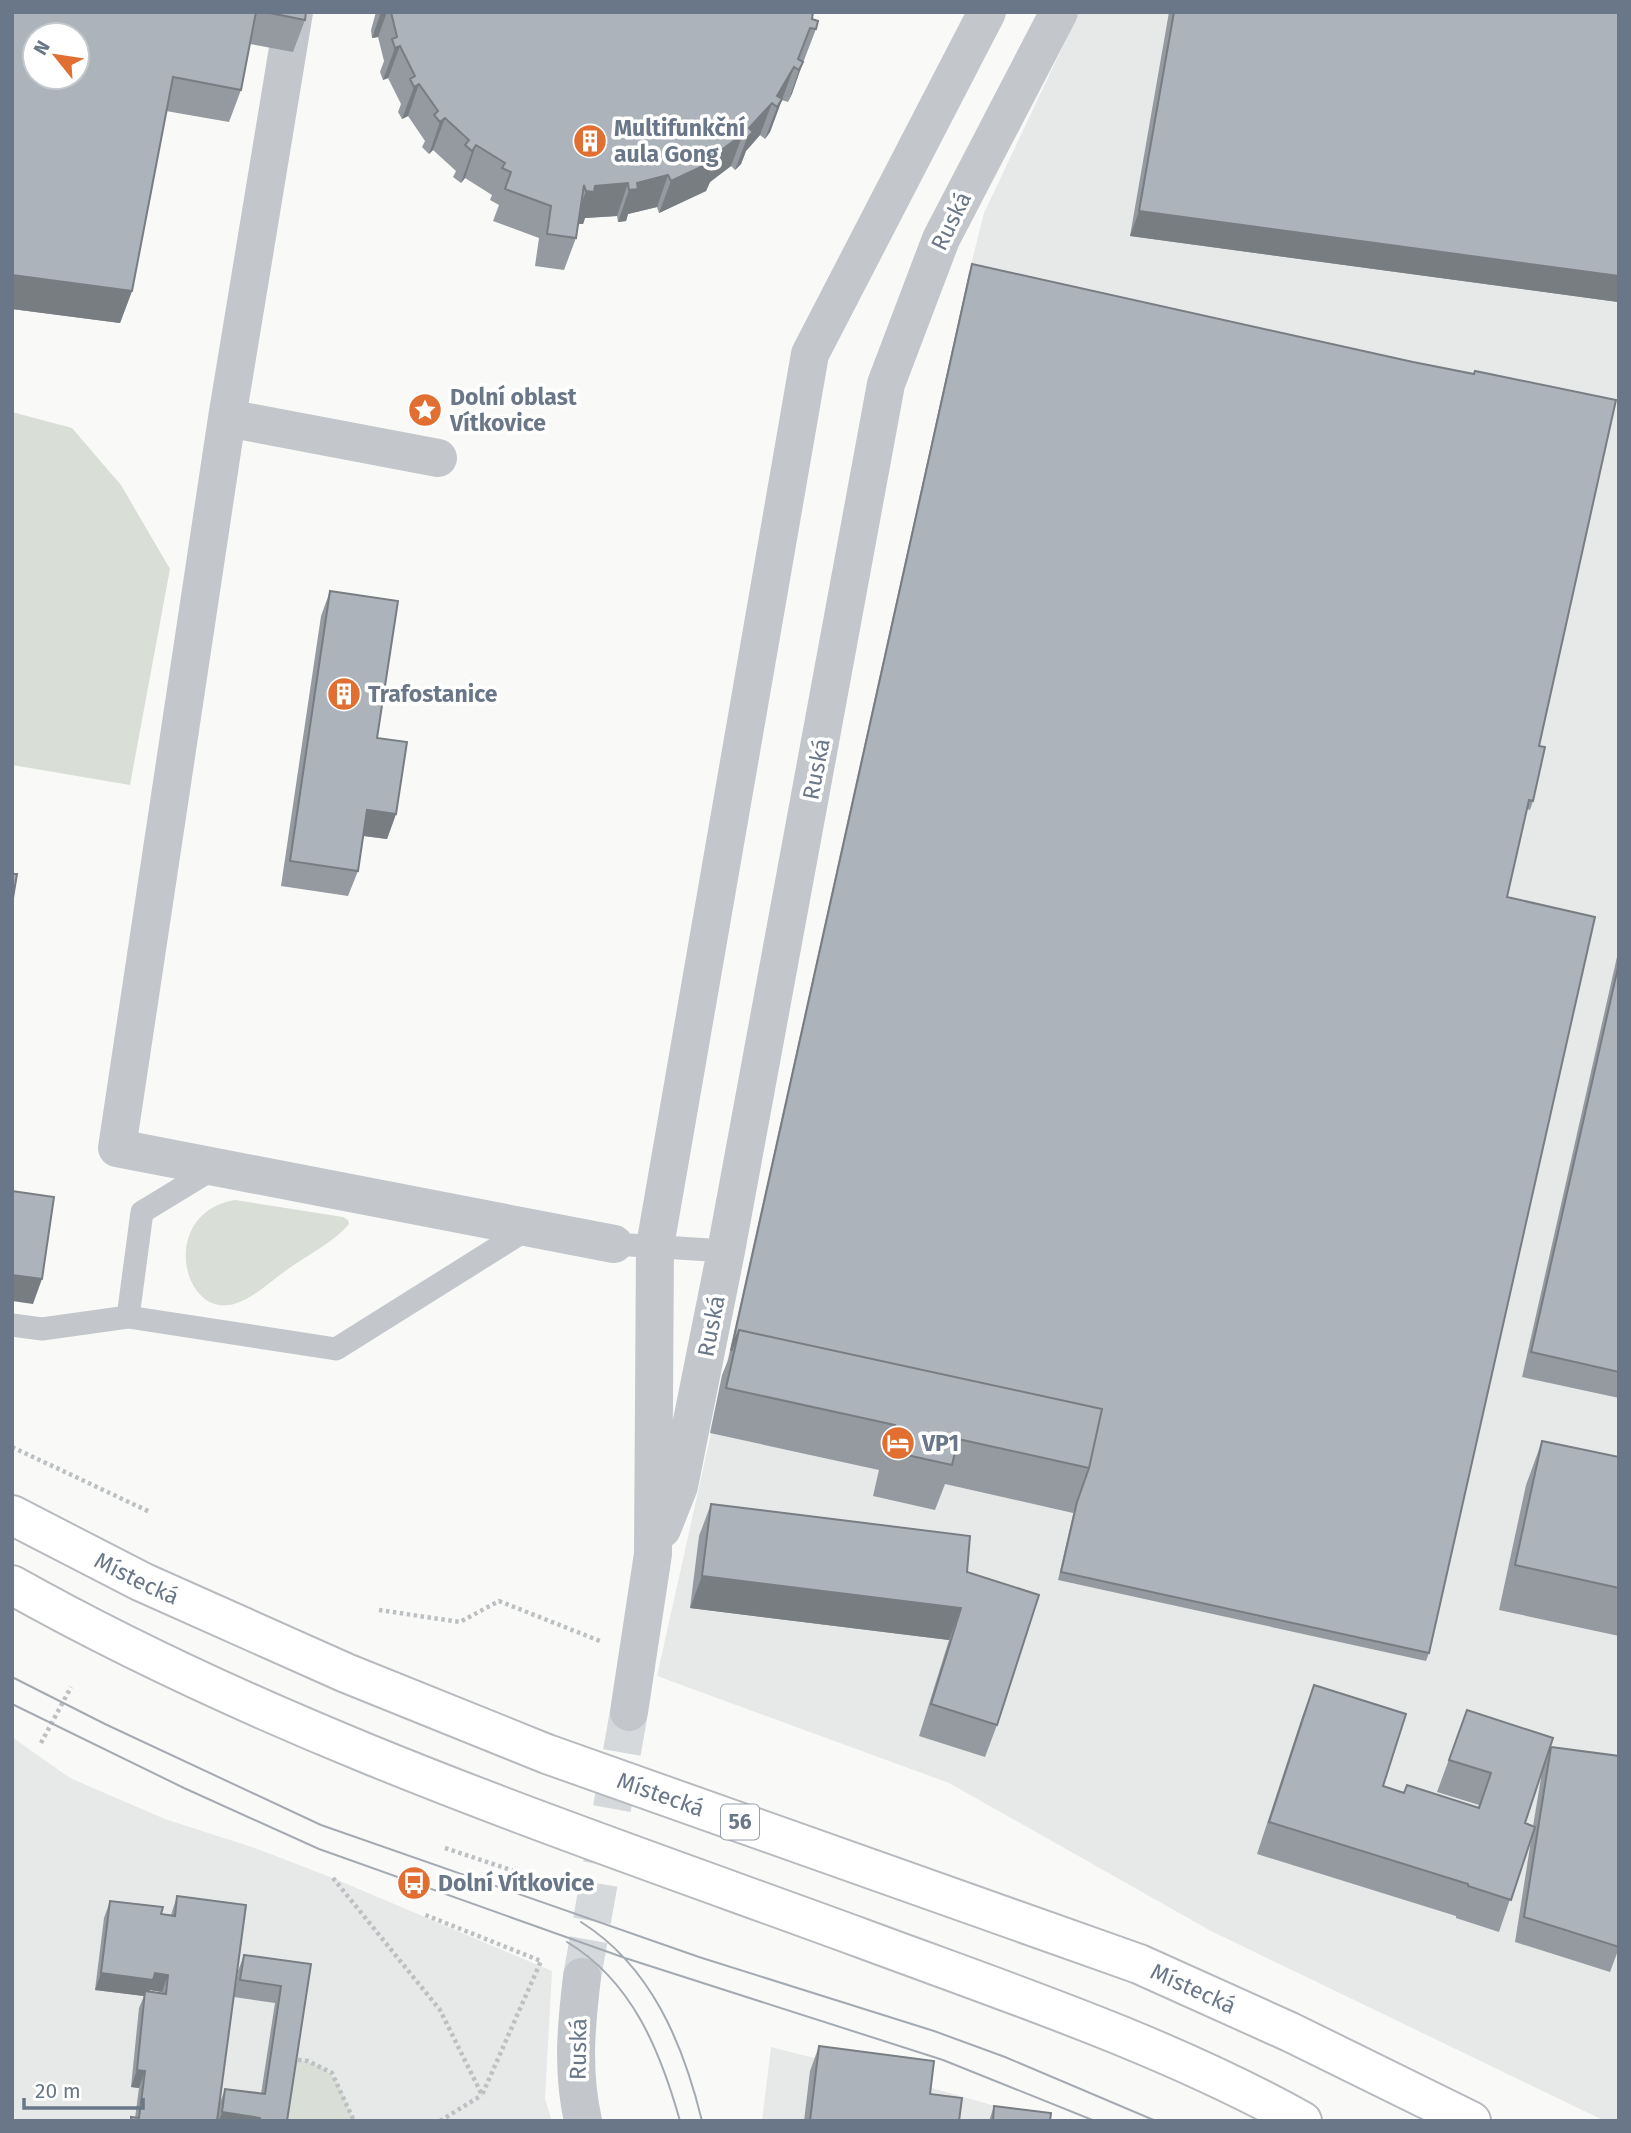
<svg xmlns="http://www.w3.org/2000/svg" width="1631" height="2133" viewBox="0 0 1631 2133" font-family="'Fira Sans',sans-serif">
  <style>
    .built { fill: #e7e9e9 }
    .green { fill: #d9dfd7 }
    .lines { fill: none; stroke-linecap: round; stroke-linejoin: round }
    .street-tunnel { stroke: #d5d9dc; stroke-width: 38; stroke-dasharray: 38 19; stroke-linecap: butt }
    .highway-casing { stroke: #b7babe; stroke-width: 42 }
    .path { stroke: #bdc0c3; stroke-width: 4.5; stroke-dasharray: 3.5 3.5; stroke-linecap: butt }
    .lane { stroke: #c3c7cb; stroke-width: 23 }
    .street { stroke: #c3c7cb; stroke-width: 38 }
    .highway { stroke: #fff; stroke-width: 38 }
    .tram { stroke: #a4aab1; stroke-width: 2 }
    .wall { fill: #949aa0; fill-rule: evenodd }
    .shaded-wall { fill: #787d82 }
    .building { fill: #acb3ba; stroke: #787d82; stroke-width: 2; fill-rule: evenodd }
    .labels { text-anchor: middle; stroke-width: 7; stroke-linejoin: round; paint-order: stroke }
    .shield { fill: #fff; stroke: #96a0ac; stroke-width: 2 }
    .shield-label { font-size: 21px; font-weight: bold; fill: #697788 }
    .poi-label { font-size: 23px; font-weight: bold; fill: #697788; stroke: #fff; text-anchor: start }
    .street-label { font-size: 23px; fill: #697788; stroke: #fff }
  </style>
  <rect width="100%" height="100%" fill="#f9faf8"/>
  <path class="built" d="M1079 12H1619V2121H1605L1211 1931 949 1783 657 1676 969 273 984 213Z
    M12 1737 70 1778 165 1819 255 1848 333 1878 552 1971 545 2099 552 2121H12Z
    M771 2047 925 2086 1048 2121H762Z"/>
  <path class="green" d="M12 412 72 428 121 485 170 569 130 785 12 765Z
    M235 1200 343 1217 348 1220 349 1224C334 1242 308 1255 288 1269 272 1280 253 1299 234 1304 182 1319 158 1213 235 1200Z
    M292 2059C338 2065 337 2084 354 2121H283Z"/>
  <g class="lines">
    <path class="street-tunnel" d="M582 1977 629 1712"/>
    <g class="highway-casing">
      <g id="highway">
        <path id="s1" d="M12 1515 142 1582 346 1673 547 1754 1139 1964 1290 2032 1471 2121"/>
        <path d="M12 1585C281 1736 572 1832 861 1938 1009 1993 1163 2044 1302 2121"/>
      </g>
    </g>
    <path class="path" d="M12 1447 150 1512
      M379 1610 460 1622 499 1601 600 1641
      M41 1743 71 1687
      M445 1848 553 1884
      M333 1878 440 2010 482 2095 541 1961 423 1914
      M291 2059 308 2061 332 2073 354 2121
      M440 2121 482 2095"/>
    <path class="lane" d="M216 1167 142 1212 128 1317 336 1349 529 1228
      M614 1244 726 1251
      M12 1325 42 1329 128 1317"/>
    <path class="street" d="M294 12 227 418 117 1148 614 1244
      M227 418 438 458
      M662 1529 679 1486 726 1251 886 384 941 239 1059 12
      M629 1712 653 1554 655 1246 810 354 987 12
      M582 1977C576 2027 572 2071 583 2121"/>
    <use href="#highway" class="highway"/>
    <path class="tram" d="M12 1677 105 1724 321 1825 699 1957 934 2031 1005 2057 1156 2121
      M12 1704 184 1788 319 1849 625 1958 943 2060 1095 2121
      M581 1922C651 1966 683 2043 702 2121
      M567 1942C632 1981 660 2050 680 2121"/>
  </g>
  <path class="wall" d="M12 12H306L305 20 293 52 250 44 241 90 229 122 166 111 132 291 120 323 12 309Z
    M376 12H814L812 19 816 29 788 102 782 100 770 132 765 139 760 135 746 151 741 164 735 170 731 166 710 182 706 191 659 213 657 207 628 214 626 221 618 222 617 216 585 218 583 224H578L576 238 564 270 535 266 539 238 493 221 499 205 490 200 492 195 465 178 461 183 453 177 456 171 433 150 429 154 422 147 425 141 408 116 402 119 398 112 401 104 388 78 383 80 380 72 384 61 378 37 372 38 371 30Z
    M1169 12H1619V299L1618 302 1130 236Z
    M972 264 1413 362 1473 374 1475 371 1539 746 1533 801 1530 810 1527 809 1507 897 1429 1653 1426 1661 1058 1580 1074 1510 1073 1513 945 1484 935 1510 873 1496 879 1470 710 1433 722 1375 728 1360 969 273Z
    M330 591 377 738 396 814 387 839 363 836 358 871 348 896 281 886 321 616Z
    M1619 948V1398L1522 1377Z
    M1542 1441 1619 1457V1636L1499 1610 1526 1485Z
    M711 1504 967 1572 997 1725 985 1757 919 1736 949 1640 690 1608 699 1536Z
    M1314 1685 1383 1786 1404 1792 1407 1785 1478 1808 1479 1805 1437 1792 1467 1710 1543 1769 1551 1747 1619 1756V1948L1610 1972 1515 1942 1532 1834 1499 1932 1456 1918V1916L1257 1854 1302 1717ZM1542 1772 1533 1826 1525 1823Z
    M177 1896 219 2105 225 2089 261 2094 275 2003 234 1997 238 1971 244 1955 311 1964 287 2121H130L131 2117 135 2118 139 2088 131 2087 139 2008 144 1996 95 1990 104 1918 110 1901 161 1914 171 1915ZM150 1990 162 1992V1993L149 1992Z
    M819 2046 930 2094 959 2121H804L810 2071Z
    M994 2106 1050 2121H989Z"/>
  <path class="shaded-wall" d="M381 12H387L378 37 372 38Z
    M400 46 388 78 383 80 395 48Z
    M803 62 792 94 788 102 799 70Z
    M794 67 770 132 765 139 777 107V96Z
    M419 84 408 116 402 119 414 87Z
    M772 103 760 135 746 151 741 164 735 170 747 138 749 128Z
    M445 118 433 150 429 154 440 122Z
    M743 134 731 166 710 182 706 191 659 213 671 181 716 154Z
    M476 145 465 178 461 183 472 151Z
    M668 175 657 207 628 214 626 221 618 222 629 190 637 183Z
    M628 183 617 216 585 218 583 224H574L586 191 595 186Z
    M1139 211 1619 276V299L1618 302 1130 236Z
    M12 275 132 291 120 323 12 309Z
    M367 810 396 814 387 839 357 835Z
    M12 1275 42 1279 33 1304 12 1301Z
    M702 1576 961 1608 949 1640 690 1608Z
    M101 1973H155L168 1975 162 1992 150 1990 147 1997 145 1991 144 1996 95 1990Z
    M137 2070 145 2071 139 2088 131 2087Z
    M222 2112 260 2118 259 2121H219Z"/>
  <path class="building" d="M12 12H256L241 90 173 77 132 291 12 275ZM35 35H77V77H35Z
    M265 12H306L305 20Z
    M391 12H813L812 19 818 21 816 29 810 28 798 59 803 62 799 70 794 67 777 96 782 99 777 107 772 103 749 128 753 132 747 138 743 134 716 154 718 159 671 181 668 175 637 183 638 189 629 190 628 183 595 186 594 192 586 191 584 185 576 238 547 234 551 206 505 189 511 172 502 168 505 163 476 145 472 151 465 145 469 140 445 118 440 122 434 115 438 111 419 84 414 87 410 79 415 76 400 46 395 48 392 39 397 37Z
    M1174 12H1619V276L1139 211Z
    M972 264 1413 362 1474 374 1475 371 1616 400 1539 746 1545 747 1533 801 1529 800 1507 897 1595 917 1429 1653 1061 1572 1077 1502 1089 1468 1102 1409 739 1330 731 1351Z
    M330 591 398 601 377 738 407 742 396 814 367 810 358 871 290 861Z
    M12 874H17L12 904Z
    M1619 963V1372L1531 1352Z
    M12 1191 54 1197 42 1279 12 1275Z
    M739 1330 1102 1409 1089 1468 958 1439 952 1465 889 1451 895 1425 726 1388Z
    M1542 1441 1619 1457V1588L1515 1565Z
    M711 1504 970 1536 967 1572 1039 1595 997 1725 931 1704 961 1608 702 1576Z
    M1314 1685 1406 1714 1383 1786 1404 1793 1407 1785 1479 1808 1491 1773 1449 1760 1467 1710 1553 1738 1525 1823 1535 1827 1511 1900 1468 1886V1884L1269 1822Z
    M1551 1747 1619 1756V1947L1524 1917Z
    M177 1896 246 1905 217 2121H131V2117L139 2118 145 2071 137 2070 145 1991 166 1994 168 1975 155 1973 153 1980 101 1973 110 1901 163 1907 161 1914 175 1916Z
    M244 1955 311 1964 287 2121H260V2118L222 2112 225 2089 265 2094 281 1986 240 1980Z
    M819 2046 934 2061 930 2094 962 2098 959 2121H810Z
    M994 2106 1051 2113 1050 2121H993Z"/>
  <defs>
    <g id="building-disc" transform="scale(1.75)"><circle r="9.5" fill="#e06f31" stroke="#fff"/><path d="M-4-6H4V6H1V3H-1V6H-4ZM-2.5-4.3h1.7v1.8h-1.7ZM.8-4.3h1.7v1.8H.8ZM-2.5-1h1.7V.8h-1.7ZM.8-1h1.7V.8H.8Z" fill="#fff"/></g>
    <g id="sight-disc" transform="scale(1.75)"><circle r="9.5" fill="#e06f31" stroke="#fff"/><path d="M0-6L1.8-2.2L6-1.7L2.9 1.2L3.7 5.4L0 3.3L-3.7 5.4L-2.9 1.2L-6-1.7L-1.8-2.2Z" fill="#fff"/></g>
    <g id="hotel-disc" transform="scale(1.75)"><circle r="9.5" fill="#e06f31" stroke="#fff"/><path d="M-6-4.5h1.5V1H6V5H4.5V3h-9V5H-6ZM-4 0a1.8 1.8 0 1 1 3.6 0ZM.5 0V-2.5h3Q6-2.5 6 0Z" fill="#fff"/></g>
    <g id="bus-disc" transform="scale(1.75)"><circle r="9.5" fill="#e06f31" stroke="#fff"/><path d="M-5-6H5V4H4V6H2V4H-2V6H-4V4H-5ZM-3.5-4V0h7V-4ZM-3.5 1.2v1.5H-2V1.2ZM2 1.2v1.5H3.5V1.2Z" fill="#fff"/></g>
  </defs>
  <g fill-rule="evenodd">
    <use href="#building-disc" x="590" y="141"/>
    <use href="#sight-disc" x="425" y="410"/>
    <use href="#building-disc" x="344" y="694"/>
    <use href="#hotel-disc" x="898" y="1443"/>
    <use href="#bus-disc" x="414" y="1883"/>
  </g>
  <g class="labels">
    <rect class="shield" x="721" y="1804.5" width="38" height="35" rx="5"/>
    <g class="shield-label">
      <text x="740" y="1829">56</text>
    </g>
    <g class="poi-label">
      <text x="614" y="136">Multifunkční<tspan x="614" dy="26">aula Gong</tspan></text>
      <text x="450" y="405">Dolní oblast<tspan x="450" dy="26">Vítkovice</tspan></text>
      <text x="368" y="702">Trafostanice</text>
      <text x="922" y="1451">VP1</text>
      <text x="438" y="1891">Dolní Vítkovice</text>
    </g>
    <g class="street-label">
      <text transform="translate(951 221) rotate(-64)" y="8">Ruská</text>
      <text transform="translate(816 769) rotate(-79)" y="8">Ruská</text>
      <text transform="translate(711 1326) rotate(-79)" y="8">Ruská</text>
      <text dy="8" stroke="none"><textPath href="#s1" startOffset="140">Místecká</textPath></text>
      <text dy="8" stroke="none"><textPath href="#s1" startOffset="707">Místecká</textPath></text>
      <text dy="8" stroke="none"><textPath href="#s1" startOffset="1274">Místecká</textPath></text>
      <text transform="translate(578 2049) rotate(-89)" y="8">Ruská</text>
    </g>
  </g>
  <rect width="1631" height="2133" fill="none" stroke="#697788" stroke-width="28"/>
  <g transform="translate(56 56) rotate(300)"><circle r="33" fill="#ffffff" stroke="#c3c9cf" stroke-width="2"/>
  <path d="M0-5L12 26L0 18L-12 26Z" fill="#e06f31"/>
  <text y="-10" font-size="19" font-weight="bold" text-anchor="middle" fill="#697788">N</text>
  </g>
  <path d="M24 2098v10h119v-10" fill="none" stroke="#697788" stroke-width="3.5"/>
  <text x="35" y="2098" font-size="21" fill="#697788" stroke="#ffffff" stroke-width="5" paint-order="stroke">20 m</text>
</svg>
